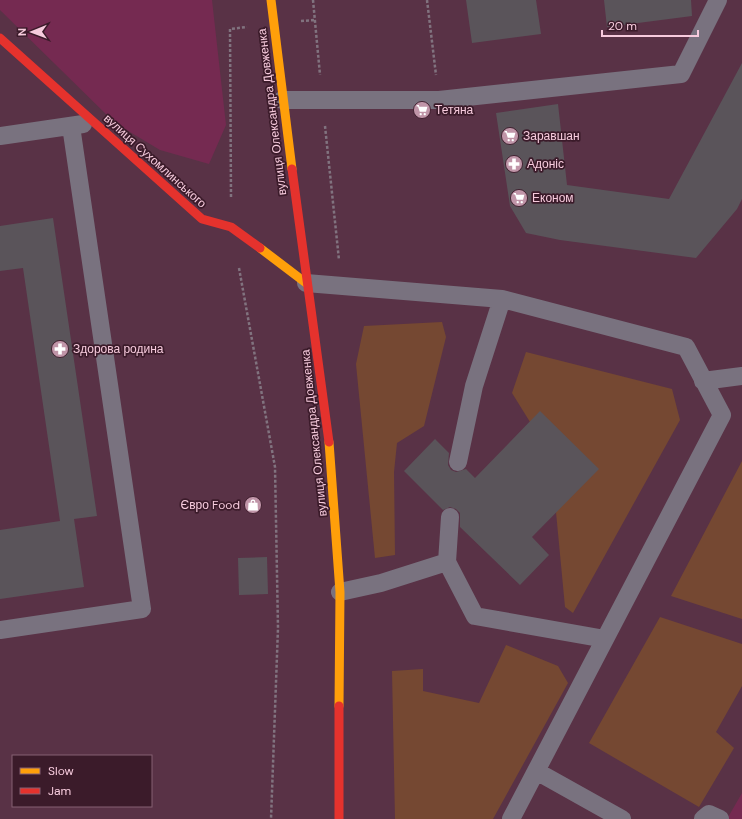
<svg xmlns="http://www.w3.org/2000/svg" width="742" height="819" viewBox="0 0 742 819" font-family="'DM Sans',sans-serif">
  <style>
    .built { fill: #752a51 }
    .green { fill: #754832 }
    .building { fill: #5a545a }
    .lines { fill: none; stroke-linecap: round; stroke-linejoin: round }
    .path { stroke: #81737f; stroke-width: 2.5; stroke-dasharray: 3 2; stroke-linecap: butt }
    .lane { stroke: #79727f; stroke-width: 18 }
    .slow { stroke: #ff9f0a; stroke-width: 9 }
    .jam { stroke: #e5322d; stroke-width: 9 }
    .labels { text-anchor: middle; stroke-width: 3.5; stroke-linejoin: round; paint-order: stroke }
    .poi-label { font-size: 12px; fill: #f7cbdd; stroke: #3b1b2a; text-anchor: start }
    .street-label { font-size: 12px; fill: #f7cbdd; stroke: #3b1b2a }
  </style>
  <rect width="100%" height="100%" fill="#593246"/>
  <path class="built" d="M0 0H212L226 125 209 164 160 150 115 123 0 10Z
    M742 793V819H727Z"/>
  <path class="green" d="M442 322 446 337 424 426 397 443 394 472 395 555 375 558 356 364 364 326Z
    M526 352 672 389 680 420 573 613 565 607 556 512 530 422 512 393Z
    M742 461V619L671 596Z
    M660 617 742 644V686L716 732 734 748 699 807 589 743Z
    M506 645 558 666 568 683 493 819H395L392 671 423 669V691L479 703Z"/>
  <path class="building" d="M466 0H536L541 34 472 43Z
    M604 0H691L692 16 607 27Z
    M742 63V199L737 209 696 258 560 240 526 233 510 206 496 113 558 104 567 185 669 199Z
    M53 218 97 516 74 519 84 587 0 599V530L60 521 23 268 0 271V226Z
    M540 411 599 469 532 537 549 555 520 585 460 527V513L456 509 450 507 443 510 404 471 435 439 449 453 448 465 451 470 456 472 466 469 475 478Z
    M267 557 268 594 239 595 238 558Z"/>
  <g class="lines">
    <path class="path" d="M313 0 320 75
      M427 0 436 75
      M301 21 315 20
      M325 126 339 260
      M231 197 230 29 247 27
      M239 268 275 467 278 628 271 819"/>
    <path class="lane" d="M282 100H439L681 74 718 0
      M0 136 83 124
      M306 283 502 299 686 347 722 415 511 819
      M703 381 742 376
      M458 462 474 386 502 299
      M450 517 447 562 475 616 605 639
      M340 592 381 583 447 562
      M0 630 142 609 71 126
      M536 771 622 819
      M703 819 709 814 720 819"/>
    <path class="slow" d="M271 0 292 169
      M260 248 306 283
      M329 442 340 592 339 706"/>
    <path class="jam" d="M0 38 202 219 231 227 260 248
      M292 169 329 442
      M339 819V706"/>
  </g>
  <defs>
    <g id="supermarket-disc" transform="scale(0.9)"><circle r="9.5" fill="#c095a8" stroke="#3b1b2a"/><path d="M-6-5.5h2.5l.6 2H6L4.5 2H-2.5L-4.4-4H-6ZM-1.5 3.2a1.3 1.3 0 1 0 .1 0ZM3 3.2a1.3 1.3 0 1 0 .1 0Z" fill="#fff"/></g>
    <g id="pharmacy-disc" transform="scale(0.9)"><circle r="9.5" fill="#c095a8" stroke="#3b1b2a"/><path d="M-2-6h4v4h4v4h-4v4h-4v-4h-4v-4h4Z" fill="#fff"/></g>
    <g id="shop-disc" transform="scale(0.9)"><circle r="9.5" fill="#c095a8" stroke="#3b1b2a"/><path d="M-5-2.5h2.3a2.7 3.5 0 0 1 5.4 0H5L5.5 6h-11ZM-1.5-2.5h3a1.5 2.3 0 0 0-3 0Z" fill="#fff"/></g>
  </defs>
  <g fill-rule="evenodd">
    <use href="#supermarket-disc" x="422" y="110"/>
    <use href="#supermarket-disc" x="510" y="136"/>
    <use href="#pharmacy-disc" x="514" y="164"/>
    <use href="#supermarket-disc" x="519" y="198"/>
    <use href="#pharmacy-disc" x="60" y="349"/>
    <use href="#shop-disc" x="253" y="505"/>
  </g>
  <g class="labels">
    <g class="poi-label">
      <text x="435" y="114">Тетяна</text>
      <text x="523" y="140">Заравшан</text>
      <text x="527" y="168">Адоніс</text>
      <text x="532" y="202">Економ</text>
      <text x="73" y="353">Здорова родина</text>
      <text x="240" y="509" text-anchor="end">Євро Food</text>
    </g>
    <g class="street-label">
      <text transform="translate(272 112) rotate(-97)" y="4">вулиця Олександра Довженка</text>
      <text transform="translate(155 161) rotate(42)" y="4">вулиця Сухомлинського</text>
      <text transform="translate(314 433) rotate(-96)" y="4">вулиця Олександра Довженка</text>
    </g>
  </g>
  <rect x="12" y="755" width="140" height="52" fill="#3b1b2a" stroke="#866172"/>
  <rect x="20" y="768" width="20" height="6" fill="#ff9f0a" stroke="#866172"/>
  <text x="48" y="775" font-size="12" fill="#f7cbdd">Slow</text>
  <rect x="20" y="788" width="20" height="6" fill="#e5322d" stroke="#866172"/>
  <text x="48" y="795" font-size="12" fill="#f7cbdd">Jam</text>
  <g transform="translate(32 32) rotate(269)" stroke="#3b1b2a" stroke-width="3" paint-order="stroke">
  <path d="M0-3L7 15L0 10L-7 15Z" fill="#f7cbdd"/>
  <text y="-6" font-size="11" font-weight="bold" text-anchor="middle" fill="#f7cbdd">N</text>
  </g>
  <path d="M602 30v6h96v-6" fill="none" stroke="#f7cbdd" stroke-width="2"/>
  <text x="608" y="30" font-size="12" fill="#f7cbdd" stroke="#3b1b2a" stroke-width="3" paint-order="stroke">20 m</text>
</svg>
